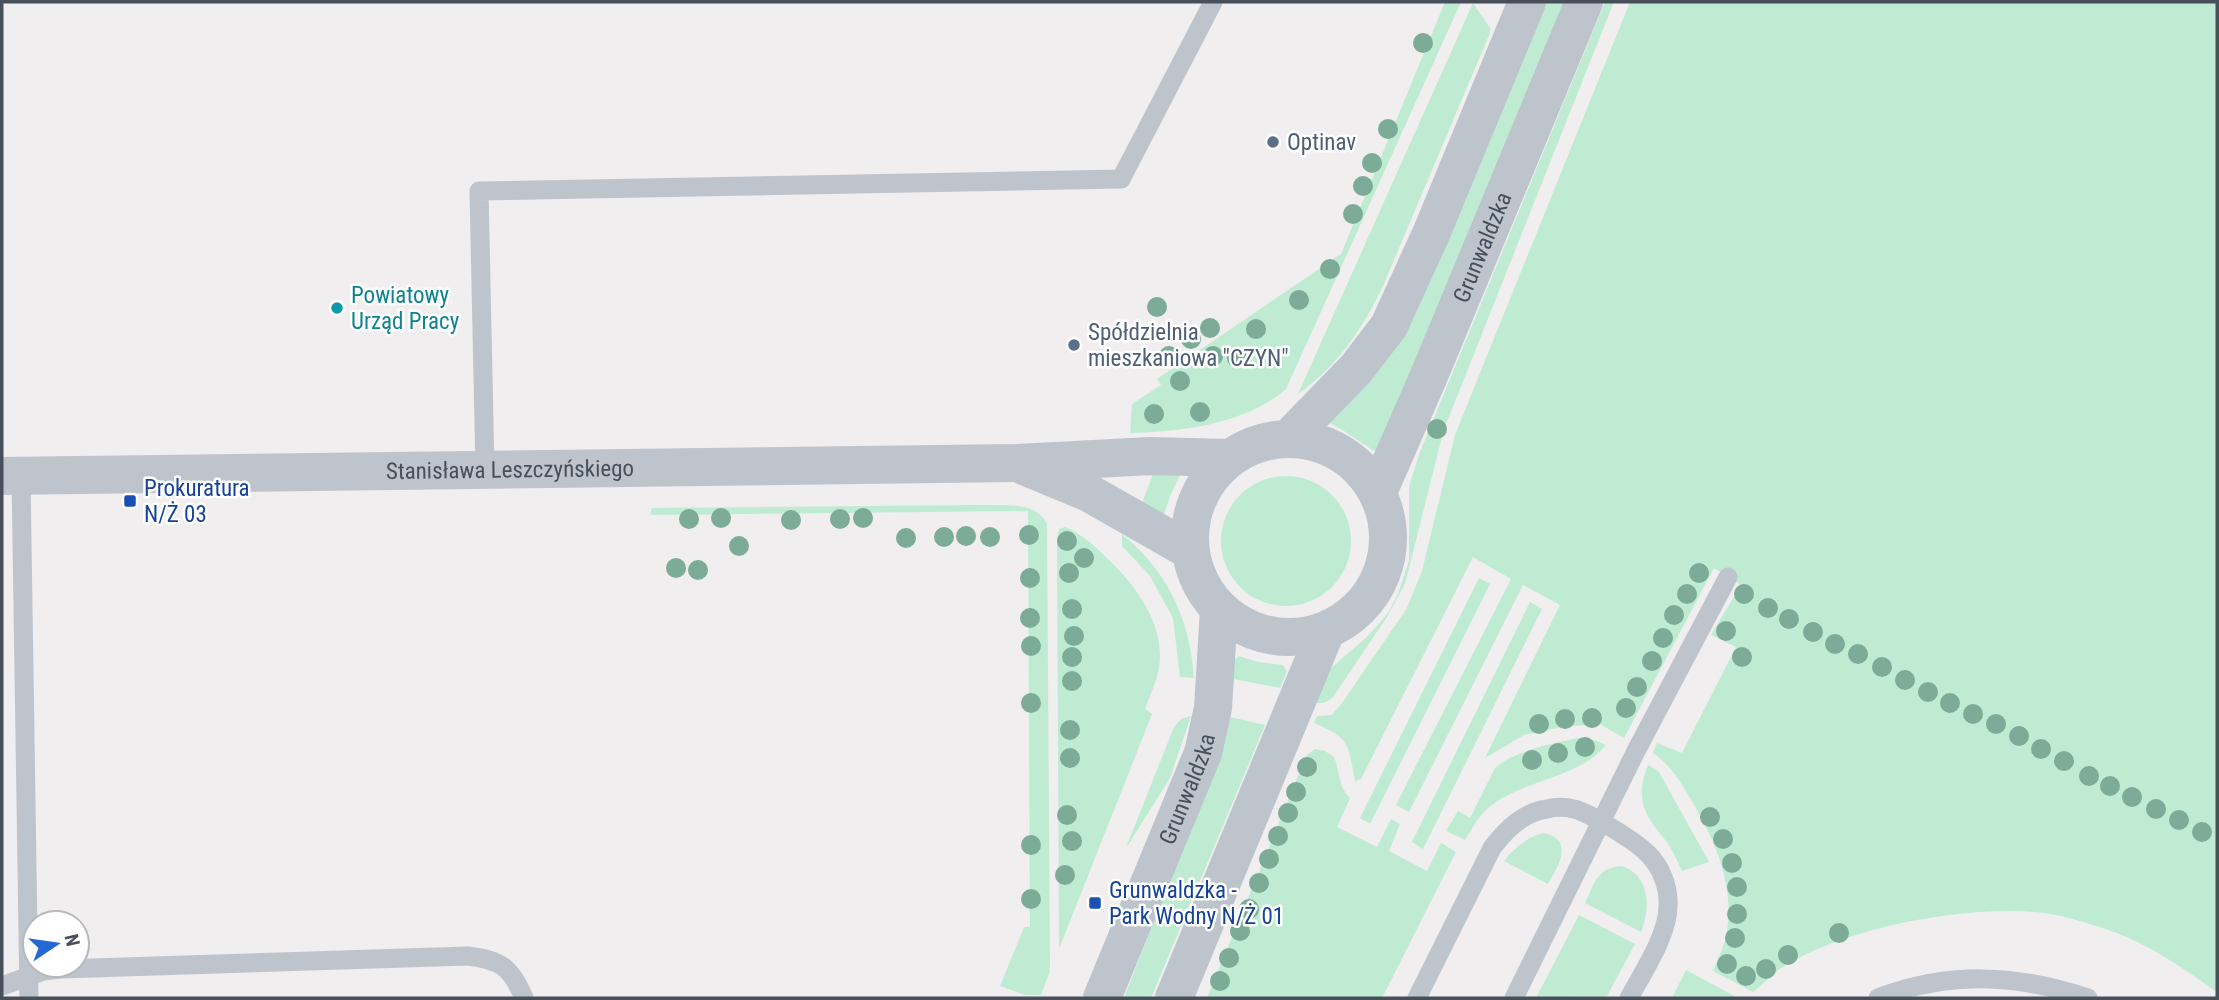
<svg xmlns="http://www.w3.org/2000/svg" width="2219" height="1000" viewBox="0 0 2219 1000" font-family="'Roboto Condensed',sans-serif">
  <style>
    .green { fill: #bfebd3 }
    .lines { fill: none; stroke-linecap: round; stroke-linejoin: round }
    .service { stroke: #bdc4cc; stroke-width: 19 }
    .minor { stroke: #bdc4cc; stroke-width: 38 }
    .tertiary { stroke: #bdc4cc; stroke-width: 38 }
    .tree { fill: #7cac97 }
    .service-dot { fill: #5c6f8a; stroke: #fff; stroke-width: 2.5 }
    .culture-dot { fill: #0f9aa8; stroke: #fff; stroke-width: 2.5 }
    .transit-dot { fill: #1a4fb4; stroke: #fff; stroke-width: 2.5 }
    .labels { text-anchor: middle; stroke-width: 5; stroke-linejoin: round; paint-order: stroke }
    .service-label { font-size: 23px; fill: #4e5e75; stroke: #fff; text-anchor: start }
    .street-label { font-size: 23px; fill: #47505a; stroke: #fff }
    .culture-label { font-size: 23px; fill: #0d838f; stroke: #fff; text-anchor: start }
    .transit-label { font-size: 23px; fill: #164399; stroke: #fff; text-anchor: start }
  </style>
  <rect width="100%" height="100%" fill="#f0eeee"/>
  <path class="green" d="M1445 2H1461L1286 389C1246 424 1181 432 1130 433L1132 404 1161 385 1157 379 1341 254Z
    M1544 2H1564L1378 450 1374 451 1344 431 1328 422Z
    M1605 2H1614L1444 429 1405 584 1387 617 1333 697C1328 702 1321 705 1315 702L1331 668 1369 635 1388 613 1398 594 1409 561V486L1420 452Z
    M1630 2H2217V992C2184 969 2149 944 2111 931 2091 924 2066 916 2044 913 1969 904 1845 927 1781 968 1771 975 1762 985 1753 992L1713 971C1717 961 1722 951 1725 941 1737 892 1717 844 1693 803 1680 782 1673 767 1653 753L1657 743 1682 753 1736 647 1711 635 1741 585 1714 568 1624 738 1600 724 1562 727 1524 735 1485 758 1560 605 1523 585 1409 812 1396 805 1511 579 1473 557 1361 779 1355 781C1348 744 1350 738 1314 723L1317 716 1332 715 1342 703 1407 608 1422 571 1455 435Z
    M1473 3 1490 28V33L1383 286C1363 328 1337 367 1298 394Z
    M1155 469 1180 475 1170 496 1164 515 1142 503Z
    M1221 541a65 65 0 1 1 130 0a65 65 0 1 1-130 0Z
    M977 505C999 506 1037 500 1047 524L1050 971 1041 995H1025L1000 986 1024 927H1030L1028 511 650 515 652 508Z
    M1065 527C1085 535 1100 551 1116 567 1143 595 1167 632 1158 673 1155 685 1149 697 1145 709L1152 714 1059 949 1057 538 1059 529Z
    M1122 534C1168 572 1190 619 1194 678L1180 677 1173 618 1150 576 1122 546Z
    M1479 578 1490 584 1370 824 1360 818Z
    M1530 602 1542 609 1423 849 1412 842Z
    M1239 656 1258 662 1283 665 1287 672 1280 688 1234 679V660Z
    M1191 716 1170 778 1128 845H1127L1174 727 1181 719Z
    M1230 717 1265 725 1151 998H1124L1221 751Z
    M1577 738 1595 740 1606 745C1579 779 1521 779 1487 809 1478 817 1472 829 1465 840L1446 831 1458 811 1470 818 1495 768C1515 750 1552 744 1577 738Z
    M1315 749 1325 751 1334 757C1340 771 1338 787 1350 798L1337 827 1377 847 1391 819 1400 824 1389 851 1427 871 1441 843 1456 852 1382 998H1207L1301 769 1307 755Z
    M1648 765 1659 772 1709 862 1682 871C1677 861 1673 850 1666 841 1645 815 1634 801 1648 765Z
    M1544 833C1575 840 1558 867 1548 884L1504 861C1515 847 1527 837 1544 833Z
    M1622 866C1650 876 1651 907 1641 932L1585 903C1595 882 1597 868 1622 866Z
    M1579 915 1635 944 1607 996 1536 998Z
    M1686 970 1738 998H1672Z"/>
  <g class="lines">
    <path class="service" d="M485 470 479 191 1121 179 1213 2
      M21 476 29 998
      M2 986 43 971 61 969 468 956C501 960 511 967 524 998
      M1417 998 1492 848C1506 829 1524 812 1547 809 1555 807 1566 807 1574 809 1590 813 1635 841 1647 853 1661 866 1669 887 1668 906 1668 935 1643 972 1629 998
      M1514 998 1636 751 1728 577
      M1878 998C1949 971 2016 974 2088 998"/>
    <g class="minor">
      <path d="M1026 467 1089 493 1189 550"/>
      <path id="s1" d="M2 476 1017 463 1151 456 1228 458"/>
    </g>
    <g class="tertiary">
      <path d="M1289 438 1356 369 1389 326 1431 234 1527 2"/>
      <circle cx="1289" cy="538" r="99"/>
      <path id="s2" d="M1378 492 1428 378 1584 2"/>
      <path id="s3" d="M1102 998 1203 753 1213 708 1219 610"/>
      <path d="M1174 998 1326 631"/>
    </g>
  </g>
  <g class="tree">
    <circle cx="1423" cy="43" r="10"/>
    <circle cx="1388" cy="129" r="10"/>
    <circle cx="1372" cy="163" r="10"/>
    <circle cx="1363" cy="186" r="10"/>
    <circle cx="1353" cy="214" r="10"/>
    <circle cx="1330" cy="269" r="10"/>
    <circle cx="1299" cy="300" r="10"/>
    <circle cx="1157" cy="307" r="10"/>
    <circle cx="1210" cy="328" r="10"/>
    <circle cx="1256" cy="329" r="10"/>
    <circle cx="1191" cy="339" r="10"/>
    <circle cx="1169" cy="356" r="10"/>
    <circle cx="1213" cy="356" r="10"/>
    <circle cx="1237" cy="358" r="10"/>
    <circle cx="1180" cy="381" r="10"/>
    <circle cx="1200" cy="412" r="10"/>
    <circle cx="1154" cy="414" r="10"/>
    <circle cx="1437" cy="429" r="10"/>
    <circle cx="721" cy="518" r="10"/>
    <circle cx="863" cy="518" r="10"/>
    <circle cx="689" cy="519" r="10"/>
    <circle cx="840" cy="519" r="10"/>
    <circle cx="791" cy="520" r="10"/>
    <circle cx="1029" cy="535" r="10"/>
    <circle cx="966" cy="536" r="10"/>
    <circle cx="944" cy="537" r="10"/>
    <circle cx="990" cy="537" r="10"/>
    <circle cx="906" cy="538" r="10"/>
    <circle cx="1067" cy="541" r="10"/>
    <circle cx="739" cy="546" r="10"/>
    <circle cx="1084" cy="558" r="10"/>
    <circle cx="676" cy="568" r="10"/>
    <circle cx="698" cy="570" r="10"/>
    <circle cx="1069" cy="573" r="10"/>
    <circle cx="1699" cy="573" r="10"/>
    <circle cx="1030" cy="578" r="10"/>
    <circle cx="1687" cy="594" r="10"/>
    <circle cx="1744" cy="594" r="10"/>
    <circle cx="1768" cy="608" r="10"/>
    <circle cx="1072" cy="609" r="10"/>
    <circle cx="1674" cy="615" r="10"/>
    <circle cx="1030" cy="618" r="10"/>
    <circle cx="1789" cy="619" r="10"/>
    <circle cx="1726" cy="631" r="10"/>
    <circle cx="1813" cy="632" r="10"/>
    <circle cx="1074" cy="636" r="10"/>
    <circle cx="1663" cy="638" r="10"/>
    <circle cx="1835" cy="644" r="10"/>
    <circle cx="1031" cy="646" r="10"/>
    <circle cx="1858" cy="654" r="10"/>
    <circle cx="1072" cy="657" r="10"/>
    <circle cx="1742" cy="657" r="10"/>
    <circle cx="1652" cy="661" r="10"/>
    <circle cx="1882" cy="667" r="10"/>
    <circle cx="1905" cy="680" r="10"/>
    <circle cx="1072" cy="681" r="10"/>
    <circle cx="1637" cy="687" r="10"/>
    <circle cx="1928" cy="692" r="10"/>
    <circle cx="1031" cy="703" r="10"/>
    <circle cx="1950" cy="703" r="10"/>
    <circle cx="1626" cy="708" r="10"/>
    <circle cx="1973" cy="714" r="10"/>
    <circle cx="1592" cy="718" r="10"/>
    <circle cx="1565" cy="719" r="10"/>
    <circle cx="1539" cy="724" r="10"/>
    <circle cx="1996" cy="724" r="10"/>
    <circle cx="1070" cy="730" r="10"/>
    <circle cx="2019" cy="736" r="10"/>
    <circle cx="1585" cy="747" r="10"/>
    <circle cx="2041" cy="749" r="10"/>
    <circle cx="1558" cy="753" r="10"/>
    <circle cx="1070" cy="758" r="10"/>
    <circle cx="1532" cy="760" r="10"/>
    <circle cx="2064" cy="761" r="10"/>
    <circle cx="1307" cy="767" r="10"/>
    <circle cx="2089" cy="776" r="10"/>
    <circle cx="2110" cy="786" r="10"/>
    <circle cx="1296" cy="792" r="10"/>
    <circle cx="2132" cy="797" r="10"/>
    <circle cx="2156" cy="809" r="10"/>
    <circle cx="1288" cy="813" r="10"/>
    <circle cx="1067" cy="815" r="10"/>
    <circle cx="1710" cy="817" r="10"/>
    <circle cx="2179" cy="820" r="10"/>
    <circle cx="2202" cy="832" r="10"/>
    <circle cx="1278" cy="836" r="10"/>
    <circle cx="1723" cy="839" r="10"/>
    <circle cx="1072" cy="841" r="10"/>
    <circle cx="1031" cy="845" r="10"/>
    <circle cx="1269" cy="859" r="10"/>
    <circle cx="1732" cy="863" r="10"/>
    <circle cx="1065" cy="875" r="10"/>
    <circle cx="1259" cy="883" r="10"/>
    <circle cx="1737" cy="887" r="10"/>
    <circle cx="1031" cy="899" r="10"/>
    <circle cx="1249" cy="909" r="10"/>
    <circle cx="1737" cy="914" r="10"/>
    <circle cx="1240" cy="931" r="10"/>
    <circle cx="1839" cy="933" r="10"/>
    <circle cx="1735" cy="938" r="10"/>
    <circle cx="1788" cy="955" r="10"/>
    <circle cx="1229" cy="958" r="10"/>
    <circle cx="1727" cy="964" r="10"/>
    <circle cx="1766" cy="969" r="10"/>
    <circle cx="1746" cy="976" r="10"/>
    <circle cx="1220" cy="981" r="10"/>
  </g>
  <g class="service-dot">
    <circle cx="1273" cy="142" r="7"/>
    <circle cx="1074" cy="345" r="7"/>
  </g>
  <circle class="culture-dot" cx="337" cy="308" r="7"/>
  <g class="transit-dot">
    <rect x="123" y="494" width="14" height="14" rx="3.5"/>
    <rect x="1088" y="896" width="14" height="14" rx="3.5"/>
  </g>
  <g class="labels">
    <g class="service-label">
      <text x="1287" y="150">Optinav</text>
      <text x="1088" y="340">Spółdzielnia<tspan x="1088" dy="26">mieszkaniowa "CZYN"</tspan></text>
    </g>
    <g class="street-label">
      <text dy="8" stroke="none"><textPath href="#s2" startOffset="266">Grunwaldzka</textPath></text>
      <text dy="8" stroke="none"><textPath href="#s1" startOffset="508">Stanisława Leszczyńskiego</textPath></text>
      <text dy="8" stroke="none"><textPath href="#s3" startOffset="226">Grunwaldzka</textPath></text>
    </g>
    <g class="culture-label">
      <text x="351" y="303">Powiatowy<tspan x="351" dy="26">Urząd Pracy</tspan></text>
    </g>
    <g class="transit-label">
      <text x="144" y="496">Prokuratura<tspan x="144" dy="26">N/Ż 03</tspan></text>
      <text x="1109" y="898">Grunwaldzka -<tspan x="1109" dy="26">Park Wodny N/Ż 01</tspan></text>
    </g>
  </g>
  <rect width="2219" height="1000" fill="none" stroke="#47505a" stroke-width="7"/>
  <g transform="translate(56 944) rotate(77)"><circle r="33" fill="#ffffff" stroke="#b5b9bd" stroke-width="2"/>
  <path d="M0-5L12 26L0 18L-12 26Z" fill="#2568d3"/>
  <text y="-10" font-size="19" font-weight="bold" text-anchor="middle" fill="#47505a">N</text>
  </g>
</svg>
